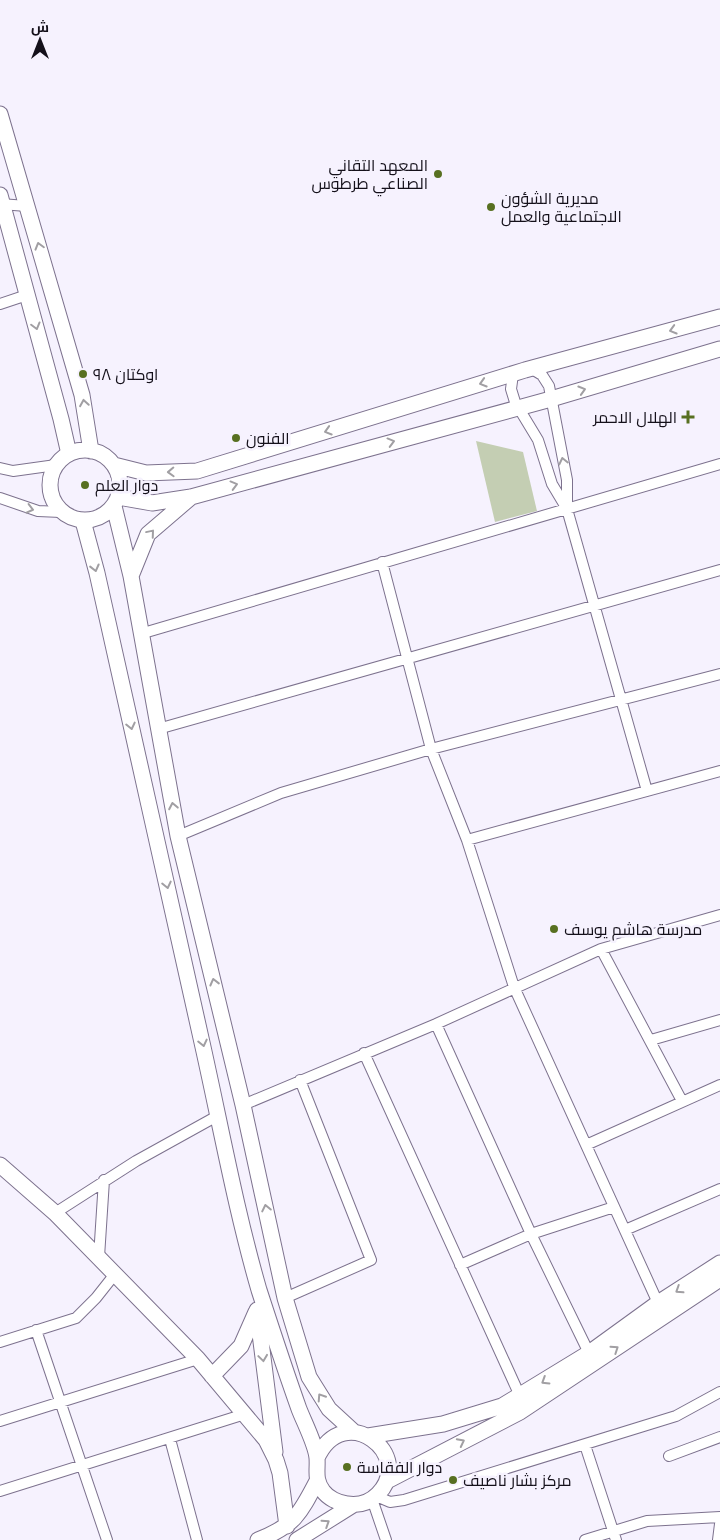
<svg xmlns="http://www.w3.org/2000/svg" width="720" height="1540" viewBox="0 0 720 1540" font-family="'Golos Text',Cairo,sans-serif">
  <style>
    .green { fill: #c4ceb3 }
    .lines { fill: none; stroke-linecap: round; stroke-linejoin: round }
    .street-casing { stroke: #7d728e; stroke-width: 12 }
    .secondary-casing { stroke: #7d728e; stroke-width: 17 }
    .street { stroke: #fff; stroke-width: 10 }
    .secondary { stroke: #fff; stroke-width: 15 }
    .oneway { stroke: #a19fa3 }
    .poi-dot { fill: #587021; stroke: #f6f2fe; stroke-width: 2 }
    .labels { text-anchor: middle; stroke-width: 5; stroke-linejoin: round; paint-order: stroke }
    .poi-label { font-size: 16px; fill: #14101a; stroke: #f6f2fe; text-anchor: start }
  </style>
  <rect width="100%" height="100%" fill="#f6f2fe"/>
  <path class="green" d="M476 441 523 452 537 511 495 522Z"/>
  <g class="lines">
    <g class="street-casing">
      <path id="street" d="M0 204 27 206
        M0 304 27 295
        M532 369 542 375 549 386 567 480V509L647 791
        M513 374 511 389 515 402 538 440 552 484 567 509
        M0 468 13 471 56 465
        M0 498 38 511 61 512
        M382 562 431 749 467 840 514 987 658 1303
        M140 634 720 464
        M158 729 720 570
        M178 836 281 793 431 749 720 674
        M467 840 720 771
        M601 949 682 1101
        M436 1024 531 1234 589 1353
        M651 1040 720 1020
        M364 1053 520 1396
        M243 1105 436 1024 601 949 720 915
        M586 1145 720 1085
        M55 1213 136 1161 219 1115
        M625 1230 720 1189
        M99 1257 104 1180
        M460 1265 531 1234 614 1207
        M285 1298 371 1260 300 1080
        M36 1330 107 1540
        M0 1342 76 1318 96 1298 115 1274
        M0 1421 198 1359
        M170 1439 197 1540
        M585 1445 616 1540
        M669 1456 720 1437
        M0 1491 245 1414
        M376 1496 390 1502 404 1500 676 1416 720 1392
        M372 1499 386 1540
        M585 1540 647 1521 720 1517
        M718 1540 720 1524"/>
    </g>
    <g class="secondary-casing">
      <path id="secondary" d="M0 114 82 395 91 451
        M0 195 61 419 69 454
        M50 485a35 35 0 1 1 70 0a35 35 0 1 1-70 0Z
        M114 465 146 473 197 471 525 370 720 317
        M118 497 152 503 191 497 551 399 720 349
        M114 506 131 576 178 836 243 1105 285 1298 309 1377 329 1409 354 1432
        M83 521 97 573C132 728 166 883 201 1038 220 1122 235 1207 259 1290 272 1330 285 1370 299 1409 304 1422 316 1445 317 1458 318 1470 314 1479 323 1491 328 1498 338 1503 347 1504 359 1506 370 1502 378 1494 416 1455 344 1399 317 1458
        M131 576 148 534 190 498
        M0 1165 55 1213 198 1359 266 1440 276 1460 280 1473 287 1526
        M257 1310 275 1452
        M212 1376 241 1346 256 1312
        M368 1436 443 1424 502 1406 589 1353 658 1303 720 1263
        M387 1481 520 1412 720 1279
        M258 1540C294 1526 300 1514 317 1481
        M297 1540 353 1505"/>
    </g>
    <use href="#street" class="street"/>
    <use href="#secondary" class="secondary"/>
  </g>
  <defs><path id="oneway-chevron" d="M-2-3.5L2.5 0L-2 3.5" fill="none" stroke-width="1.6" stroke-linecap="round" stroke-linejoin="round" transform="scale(1.25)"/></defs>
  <g class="oneway">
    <use href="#oneway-chevron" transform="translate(39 246) rotate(-106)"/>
    <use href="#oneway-chevron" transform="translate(36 326) rotate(75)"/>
    <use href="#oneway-chevron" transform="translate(673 330) rotate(164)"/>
    <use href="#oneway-chevron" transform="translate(483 383) rotate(163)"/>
    <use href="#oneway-chevron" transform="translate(582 390) rotate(-17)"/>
    <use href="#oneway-chevron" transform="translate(84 403) rotate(-99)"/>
    <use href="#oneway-chevron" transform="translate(328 431) rotate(163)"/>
    <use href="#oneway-chevron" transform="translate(391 442) rotate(-15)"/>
    <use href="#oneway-chevron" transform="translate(563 461) rotate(-103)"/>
    <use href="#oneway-chevron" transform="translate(171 472) rotate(178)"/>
    <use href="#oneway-chevron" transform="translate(234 485) rotate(-15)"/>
    <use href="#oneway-chevron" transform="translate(30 509) rotate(14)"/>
    <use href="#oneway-chevron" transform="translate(151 533) rotate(-50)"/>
    <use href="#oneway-chevron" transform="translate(95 568) rotate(76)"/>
    <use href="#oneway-chevron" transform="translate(131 726) rotate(77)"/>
    <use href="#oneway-chevron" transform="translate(173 806) rotate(-101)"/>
    <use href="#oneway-chevron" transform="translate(167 885) rotate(77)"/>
    <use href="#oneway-chevron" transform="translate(214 982) rotate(-104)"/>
    <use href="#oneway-chevron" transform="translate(203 1043) rotate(77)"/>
    <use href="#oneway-chevron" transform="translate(266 1208) rotate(-102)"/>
    <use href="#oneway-chevron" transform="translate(679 1290) rotate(147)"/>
    <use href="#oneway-chevron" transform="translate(615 1349) rotate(-34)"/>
    <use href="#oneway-chevron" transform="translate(263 1358) rotate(82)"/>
    <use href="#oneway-chevron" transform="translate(545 1381) rotate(148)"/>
    <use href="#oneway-chevron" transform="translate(321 1397) rotate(-123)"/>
    <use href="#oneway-chevron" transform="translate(461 1442) rotate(-27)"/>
    <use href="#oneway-chevron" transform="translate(326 1523) rotate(-33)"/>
  </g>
  <g class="poi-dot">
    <circle cx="438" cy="174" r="5"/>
    <circle cx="491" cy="207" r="5"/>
    <circle cx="83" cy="374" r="5"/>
    <path d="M685.5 409.5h5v5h5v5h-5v5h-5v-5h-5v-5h5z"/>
    <circle cx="236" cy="438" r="5"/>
    <circle cx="85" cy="485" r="5"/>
    <circle cx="554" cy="929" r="5"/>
    <circle cx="347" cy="1467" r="5"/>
    <circle cx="453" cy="1480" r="5"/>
  </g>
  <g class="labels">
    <g class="poi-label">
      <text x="428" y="171" text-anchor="end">المعهد التقاني<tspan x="428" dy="18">الصناعي طرطوس</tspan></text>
      <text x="501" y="204">مديرية الشؤون<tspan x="501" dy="18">الاجتماعية والعمل</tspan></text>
      <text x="93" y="380">اوكتان ٩٨</text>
      <text x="677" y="423" text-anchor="end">الهلال الاحمر</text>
      <text x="246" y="444">الفنون</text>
      <text x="95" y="491">دوار العلم</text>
      <text x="564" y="935">مدرسة هاشم يوسف</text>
      <text x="357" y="1473">دوار الفقاسة</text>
      <text x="463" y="1486">مركز بشار ناصيف</text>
    </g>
  </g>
  <g transform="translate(40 40)" stroke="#f6f2fe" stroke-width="4" paint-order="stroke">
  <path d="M0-4L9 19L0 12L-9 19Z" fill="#14101a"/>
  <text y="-8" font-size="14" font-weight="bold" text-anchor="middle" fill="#14101a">ش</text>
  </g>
</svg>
